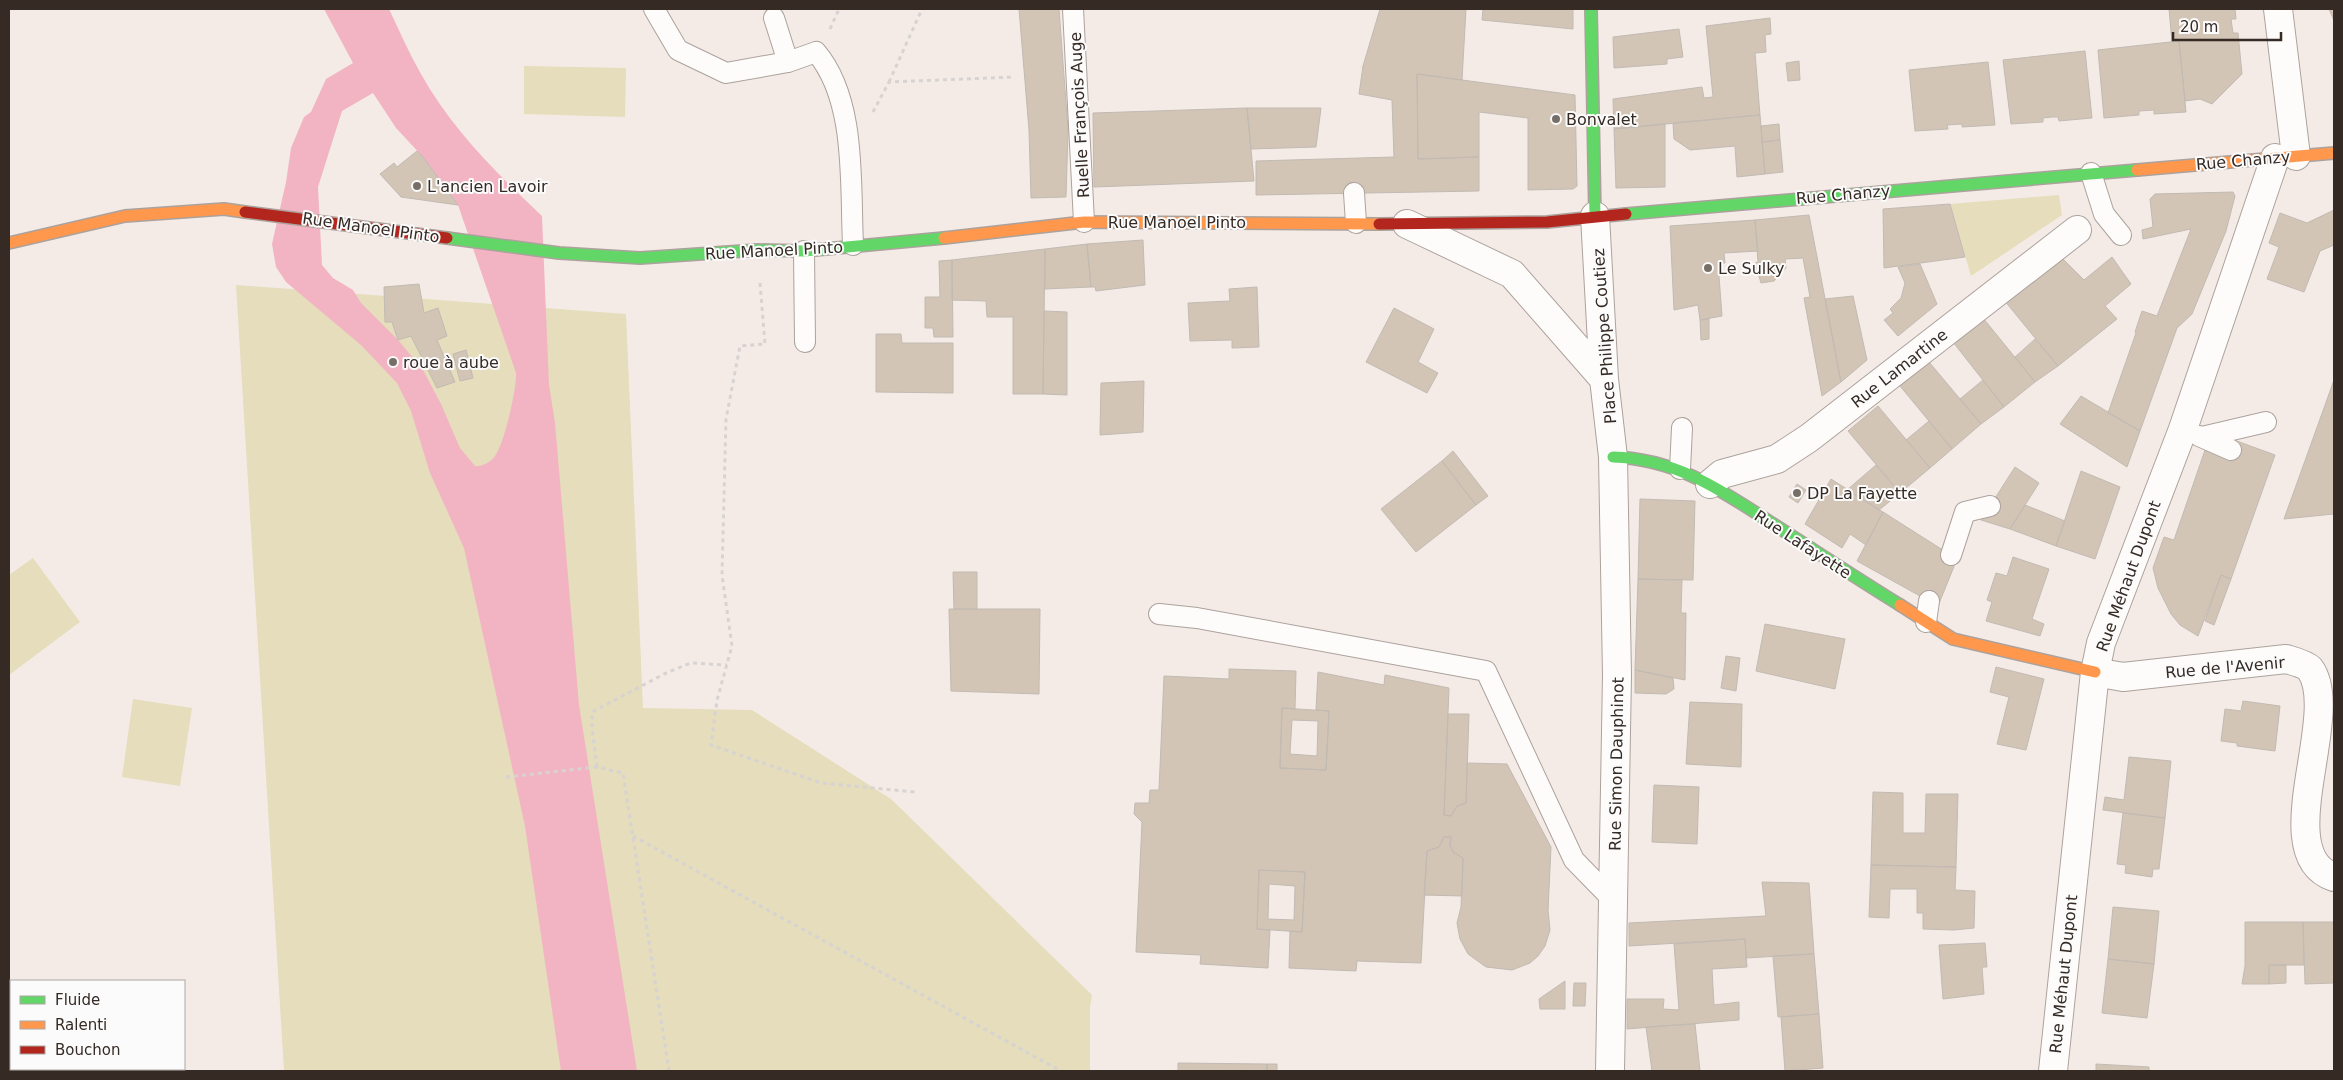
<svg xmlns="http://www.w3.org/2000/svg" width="2343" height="1080" viewBox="0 0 2343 1080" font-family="'DejaVu Sans',sans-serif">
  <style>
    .green { fill: #e5ddbb }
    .water { fill: #f2b4c2; fill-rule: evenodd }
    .building { fill: #d2c5b5; stroke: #c2bab3; fill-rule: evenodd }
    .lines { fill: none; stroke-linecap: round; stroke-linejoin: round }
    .lane-casing { stroke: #aca29d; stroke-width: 22 }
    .street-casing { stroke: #aca29d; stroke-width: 30 }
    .fast-casing { stroke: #aca29d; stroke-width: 14 }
    .slow-casing { stroke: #aca29d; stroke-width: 14 }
    .jam-casing { stroke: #aca29d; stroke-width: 14 }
    .path { stroke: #d6d3d2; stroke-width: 3; stroke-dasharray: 4 4; stroke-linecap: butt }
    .lane { stroke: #fefcfb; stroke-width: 20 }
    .street { stroke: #fefcfb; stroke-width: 28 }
    .fast { stroke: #63d668; stroke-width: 11 }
    .slow { stroke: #ff974d; stroke-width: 11 }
    .jam { stroke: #b3261e; stroke-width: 11 }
    .poi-dot { fill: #786e68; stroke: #fbfbfb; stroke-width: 2 }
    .labels { text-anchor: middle; stroke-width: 4; stroke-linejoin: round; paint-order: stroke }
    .street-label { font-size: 16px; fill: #352a24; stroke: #fbfbfb }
    .poi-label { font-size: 16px; fill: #352a24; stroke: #fbfbfb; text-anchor: start }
  </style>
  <rect width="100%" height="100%" fill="#f5ebe6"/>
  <path class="green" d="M524 66 626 68 625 117 524 114Z
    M2059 195 2062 215 1971 276 1950 204Z
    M236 285 626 314 643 708 752 710 891 799 1092 995 1090 1007V1071H284Z
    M33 558 80 622 9 675V575Z
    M133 699 192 708 180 786 122 777Z"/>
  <path class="water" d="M324 9H389C399 30 409 53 421 74 451 128 497 174 542 216L549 385 555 423 579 705 637 1071H561L525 826 464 548 430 473 411 411 397 383 361 345 286 282 276 267 272 244 286 182 291 148 304 117 311 112 326 79 353 63ZM373 93 396 128 423 157 458 205 516 373C517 388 504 445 495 456 491 462 482 467 475 466L460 448 441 404 423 370 398 340 361 303 353 290 333 278 322 265 318 187 342 111Z"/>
  <path class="building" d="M1019 9H1059L1068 130 1066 197 1031 198 1029 130Z
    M1380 9H1466L1462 80 1417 74 1418 159 1479 157V191L1256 195V161L1394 157 1392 100 1359 94 1363 66Z
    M1483 9H1573V29L1482 20Z
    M2169 9H2235L2236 19H2231L2233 33H2238L2242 74 2212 104 2200 99 2185 101 2179 41 2172 42Z
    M2329 9H2334V21Z
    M1770 18 1771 34 1765 35 1766 52 1755 53 1760 115 1614 129 1613 99 1702 87 1704 98 1713 97 1706 26Z
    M1679 29 1683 57 1667 59V64L1614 68 1613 37Z
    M2179 41 2186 112 2154 114V110L2139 111V115L2104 118 2098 50Z
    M2085 51 2092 118 2059 121 2058 117H2052L2043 118V122L2011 124 2003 60Z
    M1799 61 1800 80 1788 81 1786 63Z
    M1988 62 1995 125 1962 127V124L1947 125 1948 129 1915 131 1909 70Z
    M1417 74 1575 95 1577 186 1573 189 1528 190V118L1479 112V157L1418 159Z
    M1247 108 1254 181 1094 187 1093 113Z
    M1247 108H1321L1316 147 1251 149Z
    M1760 115 1765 174 1737 177 1735 146 1690 150 1674 139 1673 123Z
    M1665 124V187L1616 188 1614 129Z
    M1779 124 1780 140 1762 142 1761 126Z
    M1780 140 1783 172 1765 174 1762 142Z
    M417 151 423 157 458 205 401 197 380 174 394 163 397 167Z
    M2233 192 2235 196 2226 231 2192 314 2177 328 2140 431 2108 413 2136 333 2135 332 2142 311 2157 316 2191 229 2143 239 2142 230 2153 227 2150 199 2155 194Z
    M1950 204 1965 257 1884 268 1883 209Z
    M2334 210V245L2320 251 2304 292 2267 279 2279 247 2269 243 2280 213 2307 223Z
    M1809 215 1841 382 1822 396 1804 298 1810 297 1803 258 1785 259 1786 268 1774 281 1761 283 1755 263 1758 262 1755 220Z
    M1755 220 1758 251 1724 253 1725 263H1718L1722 316 1700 320 1698 305 1674 310 1670 226Z
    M1143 240 1145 285 1096 291 1095 287H1091L1087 244Z
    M1087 244 1091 287 1045 289V249Z
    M1045 249 1043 394H1013V317H987L986 301 952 300V260Z
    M2061 257 2084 280 2112 257 2131 284 2105 306 2117 319 2058 366 2004 300Z
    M952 260 953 337H934L933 328H925V297H940L939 261Z
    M1920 264 1937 304 1898 336 1884 320 1893 313 1890 309 1901 298 1905 283 1898 267Z
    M419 284 424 313 438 308 447 336 437 340 455 382 437 388 411 336 398 340 392 322H385L384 287Z
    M1257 287 1259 347 1232 348V340L1190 341 1188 303 1230 301 1229 289Z
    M1853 296 1867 360 1841 382 1825 299Z
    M1394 308 1434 329 1418 362 1438 373 1427 393 1366 362Z
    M1044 311 1067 312V395L1043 394Z
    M1983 318 2035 382 2004 407 1953 342Z
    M1709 319V339L1701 340 1700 320Z
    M876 334H901L902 343H953V393L876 392Z
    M2035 339 2058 366 2035 382 2015 357Z
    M466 350 473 378 460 381 453 354Z
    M1929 362 1981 424 1952 449 1900 386Z
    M1983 380 2004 407 1981 424 1960 399Z
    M2334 380V514L2284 519 2315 433Z
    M1144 381 1143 432 1100 435 1101 383Z
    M2081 396 2140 431 2127 467 2060 424Z
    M1878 406 1930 468 1900 493 1848 431Z
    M1929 421 1952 449 1930 468 1906 440Z
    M2234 440 2275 455 2231 579 2221 575 2198 636 2180 625 2171 614 2158 588 2153 568 2164 537 2174 540 2205 450 2228 458Z
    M1453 451 1488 496 1476 505 1442 461Z
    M1442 461 1476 505 1416 552 1381 509Z
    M1876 465 1900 493 1879 510 1847 490Z
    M2015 467 2039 483 2010 529 1981 520Z
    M2081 471 2120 487 2095 559 2056 546Z
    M1831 479 1883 512 1866 545 1850 534 1842 548 1805 524Z
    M1797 484 1806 490 1798 503 1789 497Z
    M1640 499 1695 501 1693 580 1638 579Z
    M2025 505 2065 521 2056 546 2010 529Z
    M1883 512 1957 559 1938 606 1857 561Z
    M2013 557 2049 569 2032 619 2044 624 2040 636 1986 621 1992 602 1987 600 1996 573 2007 576Z
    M953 572H977V609H954Z
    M2221 575 2231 579 2214 625 2205 621Z
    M1638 579 1682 580 1681 613H1686L1685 680 1635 670Z
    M949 609H1040L1039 694 951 691Z
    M1765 624 1845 639 1835 689 1756 671Z
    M1726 656 1740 658 1736 691 1721 688Z
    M1996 667 2044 679 2026 750 1997 744 2009 697 1990 692Z
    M1229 669 1296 671 1295 709 1282 708 1280 768 1326 770 1329 711 1316 710 1318 672 1384 685 1385 675 1449 688 1444 815 1451 816 1457 806 1466 803 1467 763 1507 764 1551 847 1548 910 1550 930 1545 946 1538 956 1530 963 1512 970 1486 967 1468 954 1460 939 1457 923 1461 907 1463 858 1453 852 1450 845 1451 837H1444L1439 847 1427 851 1421 963 1357 961 1356 971 1289 968 1290 931 1302 932 1305 872 1259 870 1257 929 1270 930 1268 968 1200 964 1201 955 1136 952 1142 822 1134 814 1135 803H1149L1150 790H1159L1164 676 1229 679Z
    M1635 670 1673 678 1674 689 1666 694 1635 693Z
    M2243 701 2280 706 2275 751 2237 746V743L2221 741 2225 709 2241 711Z
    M1690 702 1742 704 1741 767 1686 764Z
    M1282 708 1329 711 1326 770 1280 768ZM1292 720 1318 721 1317 756 1290 754Z
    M1448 714H1469L1466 803 1457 806 1451 816 1444 815Z
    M2129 757 2171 761 2165 818 2103 810 2105 797 2124 800Z
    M1654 785 1699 787 1697 844 1652 842Z
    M1873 792 1903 793V833H1925L1926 794H1958L1956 867 1871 865Z
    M2123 813 2165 818 2159 869H2153L2152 877 2125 873 2126 865 2117 864Z
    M1444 837H1451L1450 845 1453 852 1463 858 1462 896 1424 895 1427 851 1439 847Z
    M1871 865 1956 867 1955 890 1975 891 1974 928 1954 930 1923 929V913H1917V889H1890L1889 918 1869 917Z
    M1259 870 1305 872 1302 932 1257 929ZM1269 884 1295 886 1294 920 1268 919Z
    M1762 882 1809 883 1814 954 1746 958 1745 939 1629 946V923L1766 916Z
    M2113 907 2159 911 2154 964 2108 959Z
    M2245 922H2303L2304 965H2269V984H2242L2245 966Z
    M2303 922H2334V983L2305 984Z
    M1745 939 1747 967 1712 969 1714 1005 1739 1002V1020L1627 1029V999H1664L1663 1009 1679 1010 1674 944Z
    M1985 943 1987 967H1982L1984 994 1943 999 1939 945Z
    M1814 954 1819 1014 1778 1017 1773 956Z
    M2108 959 2154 964 2147 1018 2102 1013Z
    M2269 965H2286V983L2269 984Z
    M1565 981V1009H1540L1539 999Z
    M1574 983H1586L1585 1006H1573Z
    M1819 1014 1823 1068 1785 1071 1781 1017Z
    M1695 1024 1700 1071H1652L1646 1027Z
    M1178 1063 1267 1064V1071H1178Z
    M1267 1064H1277V1071H1267Z
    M2096 1064 2149 1067V1071H2096Z"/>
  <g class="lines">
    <g class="lane-casing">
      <path id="lane" d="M654 9 678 50 726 73 788 62
        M1073 9 1084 222
        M774 18 788 62 816 52C857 100 850 185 853 245
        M2091 173 2104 214 2121 235
        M1354 193 1356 223
        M804 251 805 342
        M2199 436 2231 450
        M2202 437 2266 422
        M1680 469 1682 428
        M1951 555 1965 512 1990 506
        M1159 614 1197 618 1486 671 1574 860 1614 901
        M1926 622 1929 601"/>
    </g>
    <g class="street-casing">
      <path id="street" d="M2278 9 2296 156
        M1595 216 1604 379 1613 457 1617 675 1610 1071
        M1407 224 1512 274 1604 379
        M1710 484 1722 474 1777 459 1809 438 2077 230
        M2095 672 2123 677 2286 659C2293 661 2305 664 2310 669 2343 714 2267 854 2334 877
        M2053 1071 2095 672 2101 643 2183 429 2275 158"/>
    </g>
    <g class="fast-casing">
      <path id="fast" d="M1591 9 1595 216
        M1626 214 2137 170
        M447 238 559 253 640 258 758 250 804 251 944 238
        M1613 457C1682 459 1729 496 1784 531 1823 556 1861 581 1900 605"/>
    </g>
    <g class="slow-casing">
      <path id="slow" d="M2137 170 2334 153
        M944 238 1084 222 1379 224
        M9 243 125 216 224 209 245 212
        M1900 605 1953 639 2095 672"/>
    </g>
    <g class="jam-casing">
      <path id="jam" d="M245 212 447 238
        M1379 224 1547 222 1626 214"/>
    </g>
    <path class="path" d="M830 29 839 9
      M889 82 922 9
      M873 112 889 82 1014 77
      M760 283 765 344 740 346 726 419 722 575 732 646 717 700 711 745 821 783 915 792
      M597 767 592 729V712L668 672 691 663 727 665
      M506 777 597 767 623 773 669 1071
      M633 836 1061 1071"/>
    <use href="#lane" class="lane"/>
    <use href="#street" class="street"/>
    <use href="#fast" class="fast"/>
    <use href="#slow" class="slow"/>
    <use href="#jam" class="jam"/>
  </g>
  <g class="poi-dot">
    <circle cx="1556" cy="119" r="5"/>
    <circle cx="417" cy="186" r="5"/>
    <circle cx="1708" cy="268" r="5"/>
    <circle cx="393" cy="362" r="5"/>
    <circle cx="1797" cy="493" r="5"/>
  </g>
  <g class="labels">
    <g class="street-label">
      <text transform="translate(1079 115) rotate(-93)" y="6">Ruelle François Auge</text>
      <text transform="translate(2243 160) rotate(-5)" y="6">Rue Chanzy</text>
      <text transform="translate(1843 194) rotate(-5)" y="6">Rue Chanzy</text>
      <text x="1177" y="228">Rue Manoel Pinto</text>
      <text transform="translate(371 227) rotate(8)" y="6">Rue Manoel Pinto</text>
      <text transform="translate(774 250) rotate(-3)" y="6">Rue Manoel Pinto</text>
      <text transform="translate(1604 336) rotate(-94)" y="6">Place Philippe Coutiez</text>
      <text transform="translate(1899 368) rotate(-38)" y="6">Rue Lamartine</text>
      <text transform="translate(1803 544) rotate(33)" y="6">Rue Lafayette</text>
      <text transform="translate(2128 576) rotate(-70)" y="6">Rue Méhaut Dupont</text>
      <text transform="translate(2225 667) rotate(-5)" y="6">Rue de l'Avenir</text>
      <text transform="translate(1616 764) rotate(-89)" y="6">Rue Simon Dauphinot</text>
      <text transform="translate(2063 974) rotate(-84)" y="6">Rue Méhaut Dupont</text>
    </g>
    <g class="poi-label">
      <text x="1566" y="125">Bonvalet</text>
      <text x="427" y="192">L'ancien Lavoir</text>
      <text x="1718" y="274">Le Sulky</text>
      <text x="403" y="368">roue à aube</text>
      <text x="1807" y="499">DP La Fayette</text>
    </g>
  </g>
  <rect width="2343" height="1080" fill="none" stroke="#352a24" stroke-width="20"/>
  <rect x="10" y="980" width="175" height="90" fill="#fbfbfb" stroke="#aca7a5"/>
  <rect x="20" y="996" width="25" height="8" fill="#63d668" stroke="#aca7a5"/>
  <text x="55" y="1005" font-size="15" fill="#352a24">Fluide</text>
  <rect x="20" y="1021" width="25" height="8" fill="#ff974d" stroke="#aca7a5"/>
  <text x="55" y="1030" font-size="15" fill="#352a24">Ralenti</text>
  <rect x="20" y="1046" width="25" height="8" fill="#b3261e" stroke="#aca7a5"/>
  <text x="55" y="1055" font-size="15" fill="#352a24">Bouchon</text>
  <path d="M2173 32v8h108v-8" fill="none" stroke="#352a24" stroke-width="2.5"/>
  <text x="2180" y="32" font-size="15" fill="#352a24" stroke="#fbfbfb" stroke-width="4" paint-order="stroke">20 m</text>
</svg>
